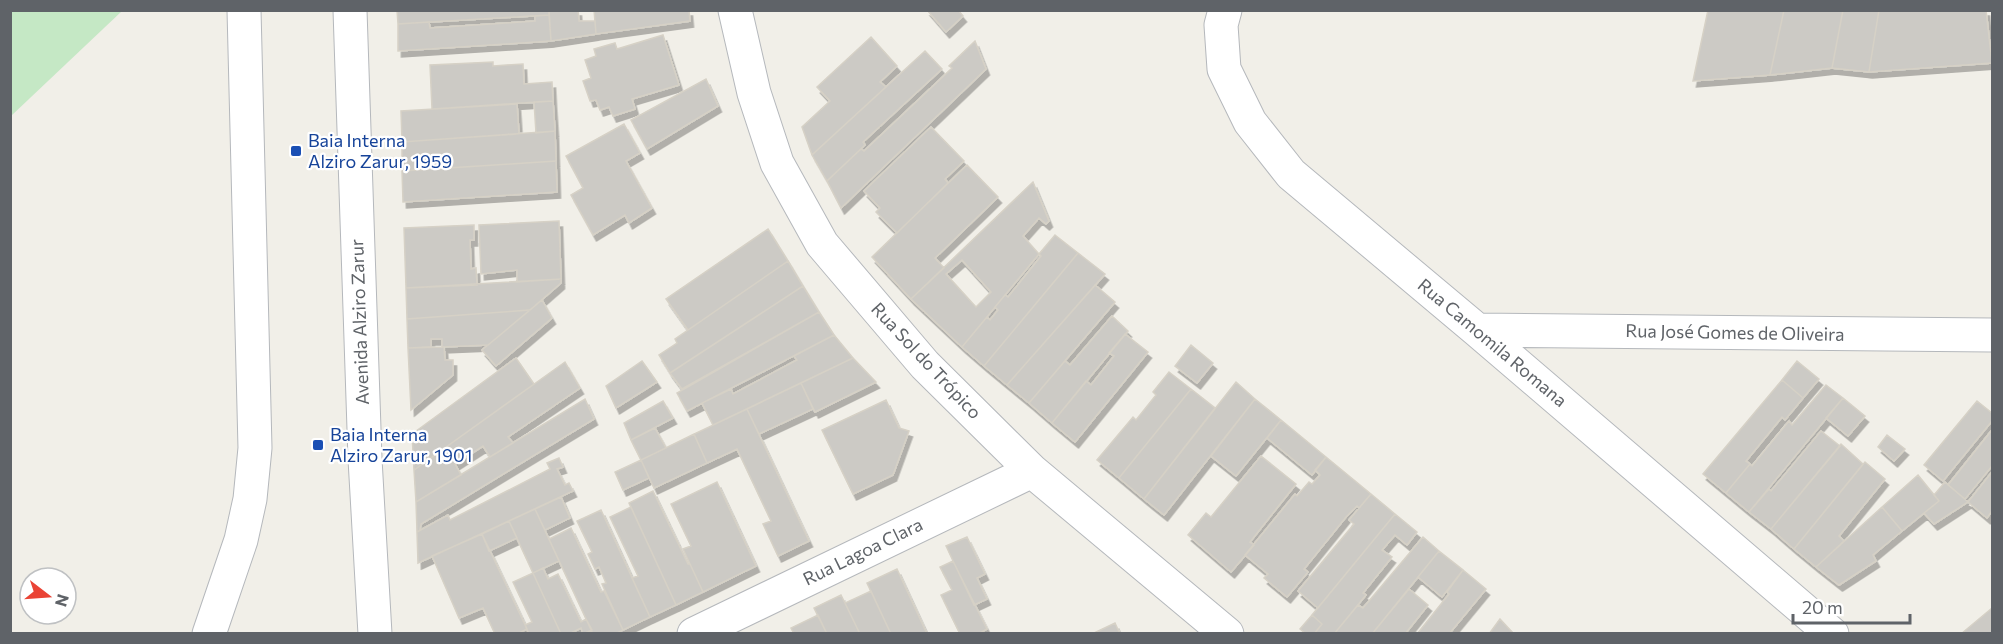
<svg xmlns="http://www.w3.org/2000/svg" width="2003" height="644" viewBox="0 0 2003 644" font-family="Commissioner,sans-serif">
  <style>
    .green { fill: #c5e8c5 }
    .building { fill: #cccac5; stroke: #d6d1c6; stroke-width: 1.5; fill-rule: evenodd; filter: url(#shadow) }
    .lines { fill: none; stroke-linecap: round; stroke-linejoin: round }
    .minor-casing { stroke: #b5b8bc; stroke-width: 35 }
    .minor { stroke: #fff; stroke-width: 33 }
    .transit-dot { fill: #1a4fb4; stroke: #fff; stroke-width: 2 }
    .labels { text-anchor: middle; stroke-width: 4.5; stroke-linejoin: round; paint-order: stroke }
    .transit-label { font-size: 18px; fill: #164399; stroke: #fff; text-anchor: start }
    .street-label { font-size: 18px; fill: #5f6368; stroke: #fff }
  </style>
  <defs>
    <filter id="shadow"><feDropShadow dx="3.5" dy="6" stdDeviation="0" flood-color="#0004"/></filter>
  </defs>
  <rect width="100%" height="100%" fill="#f1efe8"/>
  <path class="green" d="M11 10H122V11L11 116Z"/>
  <path class="building" d="M397 10H549V15L398 24Z
    M549 10H578L579 21H595L596 34 551 41Z
    M594 10H689L690 21 596 34Z
    M927 10H958L963 16 946 32Z
    M1708 10H1784L1770 75 1693 81Z
    M1784 10H1843L1832 68 1770 75Z
    M1843 10H1879L1869 72 1832 68Z
    M1879 10H1986L1992 63 1869 72Z
    M549 15 551 41 398 51V24L429 22 430 28 535 21V16Z
    M663 35 679 85 632 99 635 109 613 116 609 107 600 110 596 100 590 101 583 81 591 78 585 60 596 56 594 49 615 43 617 49Z
    M871 37 897 66 880 82 886 87 812 155 802 127 830 101 817 87Z
    M975 41 986 69 841 208 827 181 861 149 864 151 952 68 949 66Z
    M925 51 942 69 863 142 865 145 827 181 812 155Z
    M493 62V66L523 64 524 84 552 82 553 101 432 109 430 65Z
    M706 79 718 106 647 149 631 120Z
    M553 101 555 131 536 133 534 102Z
    M517 104 519 134 402 142 401 111Z
    M624 124 640 153 626 161 652 208 629 223 625 215 593 235 571 195 583 188 566 156Z
    M931 127 964 161 945 179 948 183 897 233 876 212 880 208 864 191Z
    M555 131 556 161 402 171V142Z
    M556 161 557 192 403 202 402 171Z
    M967 165 998 197 935 258 944 268 911 299 872 257Z
    M1033 182 1049 221 1046 224 1039 218 1023 236 1039 254 962 347 911 299ZM962 260 991 292 976 307 946 274Z
    M559 221 561 279 517 282V270L481 274 479 225Z
    M474 225V240H470L471 269 476 268 477 285 406 288 404 228Z
    M768 229 788 261 688 330 666 299Z
    M1055 235 1078 253 984 366 962 347 987 317 990 320 998 310 995 307 1005 295 1008 297 1041 256 1039 254Z
    M1078 253 1105 274 1007 385 984 366Z
    M788 261 803 286 670 373 659 355 677 343 675 339Z
    M561 279V283L530 310 407 319 406 288Z
    M1095 285 1115 302 1029 403 1007 385Z
    M803 286 819 312 682 389 670 373Z
    M542 300 552 318 496 366 482 350Z
    M530 310 488 345 442 347V339H431V347L408 348 407 319Z
    M819 312 834 335 687 411 677 393Z
    M1112 316 1128 331 1052 423 1029 403 1065 361 1070 365Z
    M1125 334 1148 352 1075 442 1052 423 1086 381 1091 385 1114 356 1109 353Z
    M834 335 853 358 713 425 702 403 731 389 733 394 797 360 794 356Z
    M1191 345 1213 363 1197 383 1175 366Z
    M444 347 445 360H453V375L411 410 408 348Z
    M516 358 534 384 414 470 412 434Z
    M853 358 876 382 815 412 801 383Z
    M642 361 657 382 616 408 606 386Z
    M1797 361 1819 379 1803 398 1782 380Z
    M565 362 580 388 508 437 513 443 490 457 483 446 455 464 461 475 416 502 414 470Z
    M1169 372 1191 389 1119 478 1097 460 1133 417 1136 420 1156 395 1153 392Z
    M1782 380 1803 398 1785 420 1782 417 1746 461 1750 464 1726 493 1703 474Z
    M1236 382 1255 399 1164 515 1144 499Z
    M801 383 813 409 759 434 747 409Z
    M1826 385 1843 398 1749 512 1726 493 1750 464 1752 466 1789 421 1792 425Z
    M1191 389 1215 408 1144 499 1119 478Z
    M1843 398 1865 416 1848 436 1826 418Z
    M585 399 594 419 421 524 420 530 417 532 416 502Z
    M1255 399 1281 420 1236 476 1211 456Z
    M886 400 899 428 909 431 893 475 853 494 822 430Z
    M663 401 673 418 631 440 624 423Z
    M1977 401 1992 413V421L1943 481 1924 465Z
    M747 409 809 541 778 556 763 524 771 521 737 449 707 463 694 434Z
    M1281 420 1326 457 1312 475 1267 438Z
    M655 428 666 448 641 460 631 440Z
    M1992 430V466L1965 499 1948 485Z
    M1821 431 1840 446 1771 529 1749 512 1769 489 1771 491Z
    M694 434 707 463 654 488 641 460Z
    M1887 435 1905 449 1894 461 1878 447Z
    M1841 444 1863 464 1794 549 1771 529Z
    M1261 456 1296 484 1250 542 1254 545 1231 572 1188 535 1206 513 1211 517Z
    M1326 457 1371 494 1359 508 1357 506 1346 517 1304 569 1308 572 1287 597 1264 578 1268 574 1245 555 1295 494 1297 496 1309 482 1312 484 1320 475 1315 470Z
    M559 458 563 467 557 469 565 485 569 483 573 491 418 563 417 532 448 515 450 520 550 469 547 463Z
    M641 460 649 478 623 490 615 472Z
    M1865 462 1885 479 1839 536 1844 541 1816 567 1794 549Z
    M1992 472V511L1987 518 1968 502Z
    M1918 475 1939 501 1902 531 1882 507Z
    M717 482 756 566 703 592 683 549 691 546 671 504Z
    M1945 482 1968 502 1934 524 1924 513 1939 501 1934 495Z
    M653 491 688 564H690L703 592 676 605 629 503Z
    M1371 494 1395 514 1318 608 1298 591 1354 524 1349 520Z
    M561 497 570 518 545 530 535 509Z
    M631 507 676 605 650 617 632 578 638 576 610 517Z
    M1882 507 1902 531 1873 555 1876 561 1839 585 1816 567Z
    M535 509 559 561 533 573 509 521Z
    M601 510 650 617 623 630 602 584 606 583 599 567 595 569 588 554 592 552 577 521Z
    M1395 514 1417 532 1407 545 1395 535 1382 550 1392 557 1363 593 1366 595 1334 634H1314L1322 624 1312 615Z
    M509 521 517 538 489 551 482 534Z
    M571 528 601 592 604 591 623 630 615 634H593L549 539Z
    M482 534 527 629 517 634H495L483 608 459 618 432 556Z
    M967 537 985 574 977 578 987 599 974 605 946 546Z
    M1423 537 1439 551 1372 634H1334L1358 605 1363 608Z
    M1439 551 1463 570 1442 597 1418 577Z
    M953 561 987 629 978 634H960L941 595 952 590 940 567Z
    M543 568 548 579 558 574 581 622 586 619 592 630 583 634 581 628 569 634H561L533 573Z
    M897 569 927 634H891L867 583Z
    M1463 570 1486 589 1449 634H1417L1449 594 1447 592Z
    M533 573 561 634H529L525 625 532 622 513 582Z
    M1409 589 1428 605 1405 634H1372Z
    M871 591 891 634H860L845 603Z
    M841 595 845 603 860 634H827L814 608Z
    M1992 608V634H1961Z
    M818 615 827 634H794L791 628Z
    M1312 615 1322 624 1314 634H1306L1300 629Z
    M1500 619 1514 634H1489Z
    M1115 623 1120 634H1092Z"/>
  <g class="lines">
    <g class="minor-casing">
      <path id="minor" d="M350 10 365 459 375 634
        M735 10 754 93 777 163 822 244 925 365 1032 471 1227 634
        M1225 10 1221 25 1224 69 1250 122 1291 174 1477 330 1832 634
        M1477 330 1992 335
        M209 634 241 540 250 499 255 448 244 10
        M694 634 1032 471"/>
    </g>
    <use href="#minor" class="minor"/>
  </g>
  <g class="transit-dot">
    <rect x="290" y="145" width="12" height="12" rx="3"/>
    <rect x="312" y="439" width="12" height="12" rx="3"/>
  </g>
  <g class="labels">
    <g class="transit-label">
      <text x="308" y="147">Baia Interna<tspan x="308" dy="21">Alziro Zarur, 1959</tspan></text>
      <text x="330" y="441">Baia Interna<tspan x="330" dy="21">Alziro Zarur, 1901</tspan></text>
    </g>
    <g class="street-label">
      <text transform="translate(360 322) rotate(-92)" y="6">Avenida Alziro Zarur</text>
      <text transform="translate(1735 333) rotate(1)" y="6">Rua José Gomes de Oliveira</text>
      <text transform="translate(1492 343) rotate(40)" y="6">Rua Camomila Romana</text>
      <text transform="translate(926 361) rotate(47)" y="6">Rua Sol do Trópico</text>
      <text transform="translate(863 552) rotate(-26)" y="6">Rua Lagoa Clara</text>
    </g>
  </g>
  <rect width="2003" height="644" fill="none" stroke="#5f6368" stroke-width="24"/>
  <g transform="translate(48 596) rotate(107)"><circle r="28" fill="#ffffff" stroke="#bfc1c3" stroke-width="1.5"/>
  <path d="M0-4.5L10 22L0 15L-10 22Z" fill="#ea4335"/>
  <text y="-9" font-size="16" font-weight="bold" text-anchor="middle" fill="#5f6368">N</text>
  </g>
  <path d="M1793 614v9h117v-9" fill="none" stroke="#5f6368" stroke-width="3"/>
  <text x="1802" y="614" font-size="18" fill="#5f6368" stroke="#ffffff" stroke-width="4.5" paint-order="stroke">20 m</text>
</svg>
